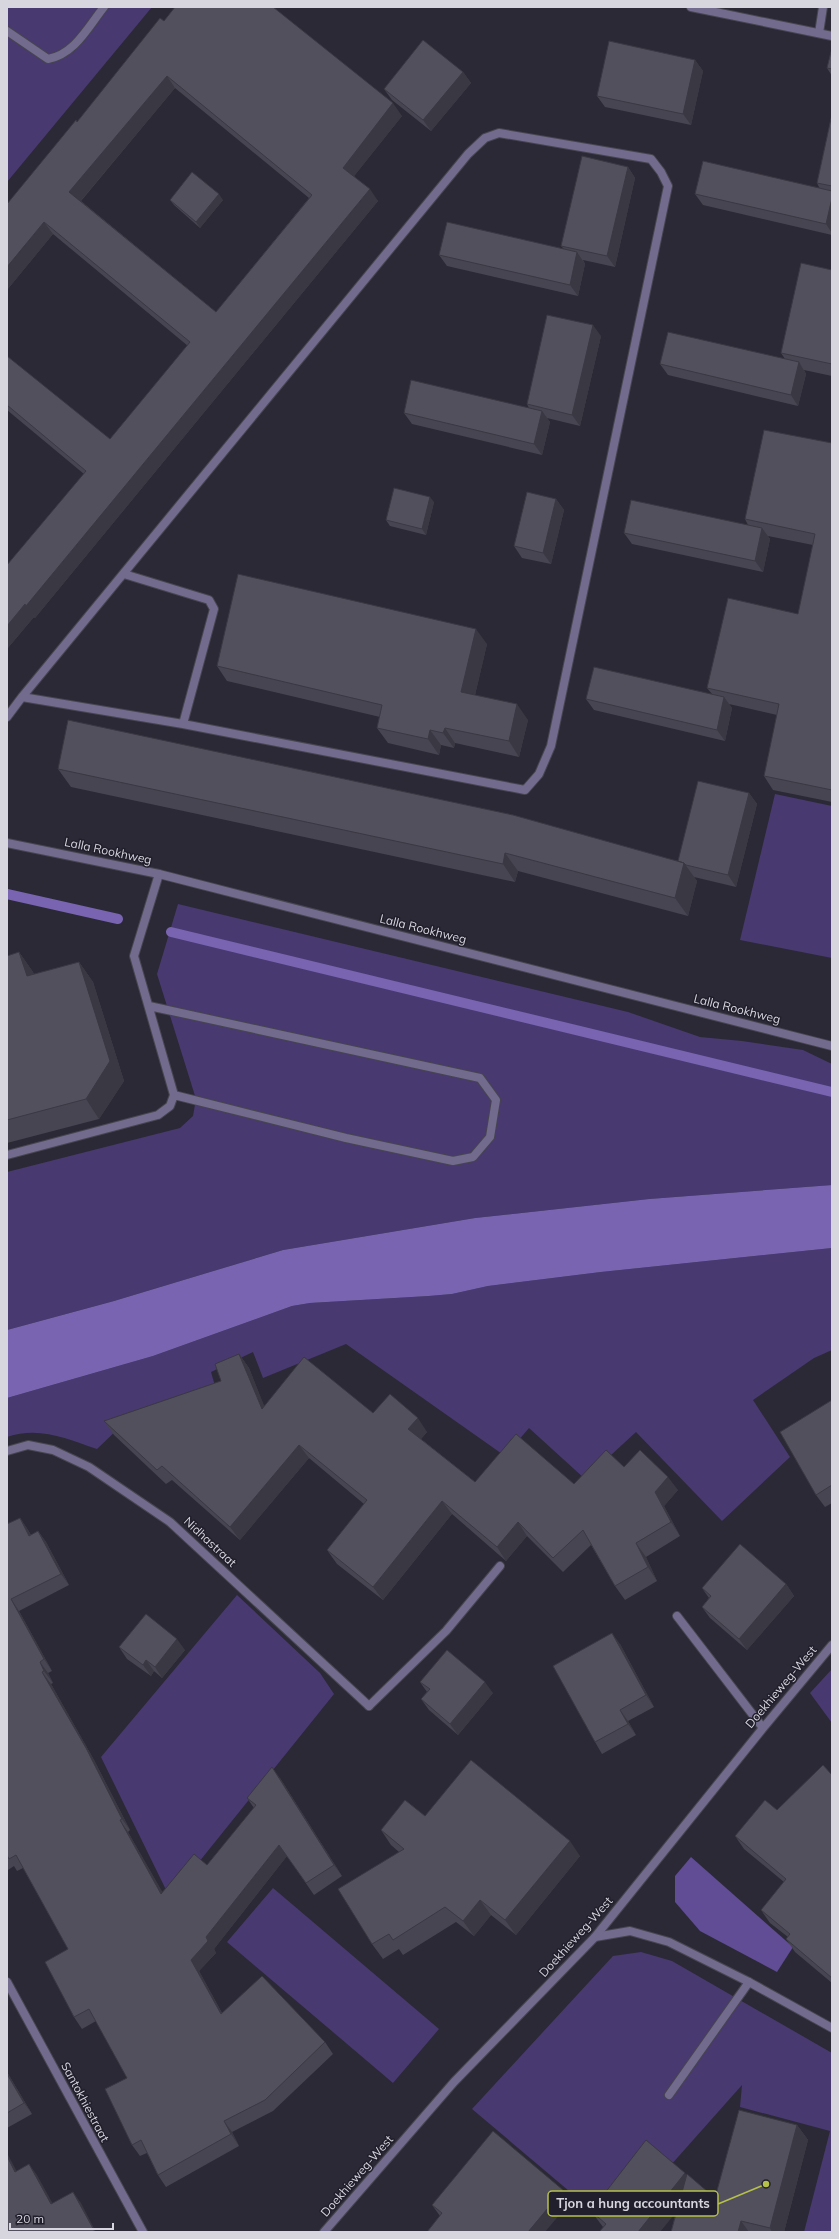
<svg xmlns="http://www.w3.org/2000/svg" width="839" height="2239" viewBox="0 0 839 2239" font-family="Mulish,sans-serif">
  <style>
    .green { fill: #483970 }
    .forest { fill: #614c96 }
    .water { fill: #7864b0 }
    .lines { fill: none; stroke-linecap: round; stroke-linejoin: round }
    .stream { stroke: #7864b0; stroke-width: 10 }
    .service-casing { stroke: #474550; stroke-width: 10 }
    .minor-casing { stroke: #474550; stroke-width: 10 }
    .tertiary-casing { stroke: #474550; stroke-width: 10 }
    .service { stroke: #726b8d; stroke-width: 8 }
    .minor { stroke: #726b8d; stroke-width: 8 }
    .tertiary { stroke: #726b8d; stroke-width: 8 }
    .wall { fill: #474551; fill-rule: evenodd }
    .shaded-wall { fill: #3a3842 }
    .building { fill: #53505e; stroke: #3a3842; fill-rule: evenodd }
    .labels { text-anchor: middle; stroke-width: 3; stroke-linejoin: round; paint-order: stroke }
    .street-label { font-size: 12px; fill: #d7d6de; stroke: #211f2b }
    .leader { fill: none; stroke: #b6c149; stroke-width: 1.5 }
    .callout-dot { fill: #b6c149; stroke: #211f2b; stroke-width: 1.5 }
    .callout { fill: #211f2b; stroke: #b6c149; stroke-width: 1.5 }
    .callout-label { font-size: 13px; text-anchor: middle; font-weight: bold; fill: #d7d6de }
  </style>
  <rect width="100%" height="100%" fill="#2b2935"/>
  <path class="green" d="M7 7H152L7 182Z
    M775 794 832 806V958L740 940Z
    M178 904 628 1012 700 1037 742 1041 803 1050 832 1064V1185L649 1199 475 1218 283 1250 114 1301 7 1330V1172L180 1128 193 1116 196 1099 157 974Z
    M832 1248V1350L814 1358 753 1400 790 1457 722 1521 636 1432 585 1479 529 1428 505 1456 346 1344 263 1378 253 1352 211 1372 217 1393 121 1426 97 1449C66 1439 40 1426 7 1437V1398L153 1356 292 1306 310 1303 429 1296 452 1294 488 1286 601 1272Z
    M237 1595 320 1673 334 1694 170 1898 101 1757Z
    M832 1669V1723L810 1693Z
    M273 1888 439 2029 393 2083 227 1942Z
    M641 1952 672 1961 832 2053V2232H804L830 2131 740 2107 742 2085 614 2229 472 2109 613 1956Z"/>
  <path class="forest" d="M691 1857 793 1947 777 1972 700 1931 675 1902V1876Z"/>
  <path class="water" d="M832 1185V1248L601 1272 488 1286 452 1294 429 1296 310 1303 292 1306 153 1356 7 1398V1330L114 1301 283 1250 475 1218 649 1199Z"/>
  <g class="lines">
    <path class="stream" d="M7 894 118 919
      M171 932 832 1092"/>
    <g class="service-casing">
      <path id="service" d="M7 31 48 59C75 54 88 27 104 7
        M819 33 823 7
        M124 574 209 600 214 609 183 724
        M7 717 22 697 468 154 485 138 499 133 651 159 661 172 668 186 551 746 539 774 525 790 183 724 22 697
        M149 1006 480 1078 496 1100 490 1137 473 1157 453 1161 346 1138 174 1095
        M7 1155 158 1115 170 1106 174 1095 134 956 159 874
        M677 1616 763 1728
        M369 1706 446 1631 500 1566
        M595 1937 763 1728 832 1645
        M669 2095 749 1982"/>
    </g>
    <g class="minor-casing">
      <path id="minor" d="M691 7 832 36
        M7 1451 28 1445 53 1450 89 1467 170 1522 369 1706
        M7 1982 143 2232
        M324 2232 454 2082 595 1937 630 1931 669 1942 749 1982 832 2028"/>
    </g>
    <g class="tertiary-casing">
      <path id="tertiary" d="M7 843 159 874 832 1046"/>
    </g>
    <use href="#service" class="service"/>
    <use href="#minor" class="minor"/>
    <use href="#tertiary" class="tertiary"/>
  </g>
  <path class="wall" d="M164 21 402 116 354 176 378 201 35 618 34 617 7 649V565L84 474 7 410V356L8 358 110 439 188 346 53 234 7 290 77 122ZM175 88 309 198 216 312 81 201Z
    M832 48V76L827 68Z
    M695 60 703 71 691 125 605 107 597 96Z
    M463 72 471 83 431 131 392 100 384 89Z
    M832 114V235L703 205 695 194 820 189 817 183Z
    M628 167 635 178 615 267 583 260 585 264 578 296 447 266 439 255 564 249 561 246Z
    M170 200H223L200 228 174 205Z
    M832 270V376L804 370 806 374 798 406 668 375 660 364 785 359 781 353Z
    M601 336 580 426 547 418 550 422 542 455 412 424 404 413 529 408 527 404Z
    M832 443V802L773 790 764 776 777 715 729 704 732 708 725 741 594 710 586 699 712 694 707 688 798 614 813 545 768 536 770 539 763 572 632 544 624 533 748 525 745 519Z
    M556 499 564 510 551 564 522 558 514 546Z
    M434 502 426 535 390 526 386 520Z
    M487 644 475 695 528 720 519 757 455 743 454 748 441 745 439 755 388 743 377 728 380 717 227 681 217 666Z
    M58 769 678 861 749 793 757 804 736 887 694 877 697 881 688 916 518 871 515 882 71 787Z
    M19 952 33 972 34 975 79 962 93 982 124 1081 99 1119 7 1143V956Z
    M239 1354 249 1368 264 1406 373 1413 427 1432 421 1439 475 1482 574 1484 624 1467 678 1490 664 1506 680 1536 646 1557 657 1581 625 1600 615 1586 591 1545 563 1572 527 1536 506 1561 452 1514 383 1600 337 1564 327 1550 364 1504 309 1458 240 1540 172 1480 166 1484 114 1435 104 1421 221 1381Z
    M832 1400V1503L825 1507 816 1495Z
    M20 1518 28 1530 31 1535 38 1531 46 1542 69 1585 19 1611 52 1671 48 1673 53 1683 51 1684 94 1760 130 1830 128 1832 162 1892 207 1865 254 1808 247 1798 280 1778 342 1876 314 1895 287 1856 214 1949 216 1953 199 1971 222 2013 325 2042 333 2054 273 2111 232 2132 239 2146 166 2187 158 2175 147 2153 140 2156 132 2145 127 2078 96 2021 82 2029 74 2017 68 1949 23 1868 17 1871 14 1866 8 1870 7 1868V1520L9 1524Z
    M786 1584 794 1596 747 1650 710 1618 702 1607 709 1598 702 1588Z
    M620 1644 654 1707 628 1721 636 1735 602 1754 595 1742Z
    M119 1647 185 1650 162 1678 154 1671 151 1676 127 1659Z
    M420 1682 493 1693 458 1735 429 1710 421 1699 427 1692Z
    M832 1775V1983L795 1952 786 1939 788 1937 770 1923 761 1910 784 1882 744 1849 735 1836Z
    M425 1816 580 1856 516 1935 491 1915 474 1936 456 1922 403 1955 399 1949 383 1959 372 1944 399 1852 391 1845 381 1830Z
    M7 2072 32 2114 7 2128Z
    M797 2125 808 2140 784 2232H671L676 2212 603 2227 591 2211 686 2175 715 2198Z
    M563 2190 571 2201 440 2216 432 2205Z"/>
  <path class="shaded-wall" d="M695 60 703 71 691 125 683 114Z
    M463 72 471 83 431 131 423 120Z
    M167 76 175 88 78 204 69 192Z
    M393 103 402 116 351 180 343 168Z
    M628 167 635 178 615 267 607 256Z
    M370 189 378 201 35 618 26 606Z
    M219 194 223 200 200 228 196 222Z
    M832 198V233L826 224Z
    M44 222 53 234 7 290V267Z
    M577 252 585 264 578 296 570 285Z
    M593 325 601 336 580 426 572 415Z
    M799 362 806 374 798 406 791 395Z
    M542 411 550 422 542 455 534 444Z
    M430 497 434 502 426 535 422 529Z
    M556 499 564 510 551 564 543 553Z
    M762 528 770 539 763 572 755 561Z
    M25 604 34 617 7 649V626Z
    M476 629 487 644 472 708 461 692Z
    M724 697 732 708 725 741 717 730Z
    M517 704 528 720 519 757 509 741Z
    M445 728 455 743 454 748 443 733Z
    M430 730 441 745 439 755 428 739Z
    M749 793 757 804 736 887 728 875Z
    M505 853 518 871 515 882 503 864Z
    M684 863 697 881 688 916 675 898Z
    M19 952 33 972 41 996 27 976Z
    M79 962 93 982 124 1081 99 1119 86 1099Z
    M239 1354 249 1368 271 1423 262 1409Z
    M418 1418 427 1432 418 1442 408 1429Z
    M299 1445 309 1458 240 1540 230 1527Z
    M668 1477 678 1490 664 1506 680 1536 671 1522 655 1492Z
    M442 1501 452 1514 383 1600 373 1587Z
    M20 1518 28 1530 37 1547 29 1536Z
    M518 1522 527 1536 506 1561 497 1547Z
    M38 1531 46 1542 69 1585 61 1574Z
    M636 1543 646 1557 657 1581 648 1567Z
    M786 1584 794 1596 747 1650 739 1639Z
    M11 1599 19 1611 52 1671 44 1659Z
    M612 1633 620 1644 654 1707 646 1695Z
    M177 1639 185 1650 162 1678 155 1667Z
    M146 1660 154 1671 151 1676 143 1665Z
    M40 1662 48 1673 53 1683 44 1671Z
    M42 1672 51 1684 94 1760 130 1830 122 1819Z
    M485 1682 493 1693 458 1735 450 1724Z
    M620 1710 628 1721 636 1735 628 1724Z
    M272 1767 280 1778 342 1876 334 1865Z
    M120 1820 128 1832 170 1905 161 1894Z
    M570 1841 580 1856 516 1935 505 1920Z
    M279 1845 287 1856 214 1949 216 1953 199 1971 229 2026 221 2014 191 1960 206 1937Z
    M480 1900 491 1915 474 1936 463 1921Z
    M7 2072 32 2114 24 2103 7 2074Z
    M224 2121 232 2132 239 2146 231 2134Z
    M797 2125 808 2140 784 2232H772L770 2228Z
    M7 2153 23 2183 15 2172 7 2156Z
    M29 2164 37 2175 59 2215 51 2204Z
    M685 2173 696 2188 660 2232H638Z
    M563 2190 571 2201 545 2232H528Z
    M73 2192 81 2203 96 2232H95Z
    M741 2221 749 2232H738Z"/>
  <path class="building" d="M175 7H273L393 103 343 168 370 189 26 606 25 604 7 626V565L86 471 7 405V356L110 439 190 342 44 222 7 267V204L76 120 77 122 160 18 164 21ZM167 76 312 195 216 312 69 192Z
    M423 40 463 72 423 120 384 89Z
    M609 41 695 60 683 114 597 96Z
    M832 48V69L827 68Z
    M832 114V186L817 183Z
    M582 156 628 167 607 256 561 246Z
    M703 161 832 191V198L826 224 695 194Z
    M192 172 219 194 196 222 170 200Z
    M447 222 577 252 570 285 439 255Z
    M801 263 832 270V364L781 353Z
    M547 315 593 325 572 415 527 404Z
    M668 332 799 362 791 395 660 364Z
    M411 380 542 411 534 444 404 413Z
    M764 430 832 443V790L764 776 779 704 707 688 728 598 798 614 815 534 745 519Z
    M394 488 430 497 422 529 386 520Z
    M527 492 556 499 543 553 514 546Z
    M631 500 762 528 755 561 624 533Z
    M238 574 476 629 461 692 517 704 509 741 445 728 443 733 430 730 428 739 377 728 382 705 217 666Z
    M594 667 724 697 717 730 586 699Z
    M68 720 513 815 684 863 675 898 505 853 503 864 58 769Z
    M698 781 749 793 728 875 686 865 684 863 678 861Z
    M19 952 27 976 79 962 110 1061 86 1099 7 1120V956Z
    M239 1354 262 1409 304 1357 373 1413 390 1394 418 1418 408 1429 475 1482 516 1434 574 1484 606 1450 624 1467 640 1450 668 1477 655 1492 671 1522 636 1543 648 1567 615 1586 583 1530 553 1558 518 1522 497 1547 442 1501 373 1587 327 1550 367 1500 299 1445 230 1527 162 1466 157 1470 104 1421 221 1381 215 1364Z
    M832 1400V1485L816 1495 780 1432Z
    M20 1518 29 1536 38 1531 61 1574 11 1599 44 1659 40 1662 44 1671 42 1672 86 1748 122 1819 120 1820 161 1894 194 1854 207 1865 256 1805 247 1798 272 1767 334 1865 306 1883 279 1845 206 1937 208 1941 191 1960 221 2014 262 1976 325 2042 265 2100 224 2121 231 2134 158 2175 141 2140 132 2145 105 2089 127 2078 89 2009 74 2017 45 1962 68 1949 16 1855 9 1859 7 1855V1524Z
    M740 1544 786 1584 739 1639 702 1607 711 1596 702 1588Z
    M146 1614 177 1639 155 1667 146 1660 143 1665 119 1647Z
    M612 1633 646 1695 620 1710 628 1724 595 1742 553 1666Z
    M447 1650 485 1682 450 1724 421 1699 430 1689 420 1682Z
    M471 1760 570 1841 505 1920 480 1900 463 1921 445 1907 393 1940 389 1934 372 1944 338 1889 404 1849 381 1830 405 1800 425 1816Z
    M823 1765 832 1775V1978L786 1939 790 1934 761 1910 786 1879 735 1836 765 1800 777 1810Z
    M7 2074 24 2103 7 2113Z
    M739 2110 797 2125 770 2228 741 2221 738 2232H671L687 2174 715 2198Z
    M493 2131 563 2190 528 2232H427L442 2213 432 2205Z
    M646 2140 685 2173 638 2232H599L606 2224 591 2211Z
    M7 2156 15 2172 29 2164 51 2204 73 2192 95 2232H7Z"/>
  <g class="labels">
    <g class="street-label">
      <text transform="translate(108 851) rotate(12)" y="4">Lalla Rookhweg</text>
      <text transform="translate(423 929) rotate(14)" y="4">Lalla Rookhweg</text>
      <text transform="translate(737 1009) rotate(14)" y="4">Lalla Rookhweg</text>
      <text transform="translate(210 1542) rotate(43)" y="4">Nidhastraat</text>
      <text transform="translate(781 1687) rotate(-50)" y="4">Doekhieweg-West</text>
      <text transform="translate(576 1937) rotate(-48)" y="4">Doekhieweg-West</text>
      <text transform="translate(85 2102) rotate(62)" y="4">Santokhiestraat</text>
      <text transform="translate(357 2176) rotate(-49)" y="4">Doekhieweg-West</text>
    </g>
  </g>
  <path class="leader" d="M766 2184L718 2204"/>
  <circle class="callout-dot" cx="766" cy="2184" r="4"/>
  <rect class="callout" x="548" y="2191" width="170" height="25" rx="4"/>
  <g class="callout-label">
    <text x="633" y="2208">Tjon a hung accountants</text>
  </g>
  <rect width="839" height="2239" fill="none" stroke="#d7d6de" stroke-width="16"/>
  <path d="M10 2223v6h103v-6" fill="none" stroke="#d7d6de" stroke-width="2"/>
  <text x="16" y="2223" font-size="12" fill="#d7d6de" stroke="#211f2b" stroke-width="3" paint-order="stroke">20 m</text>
</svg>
